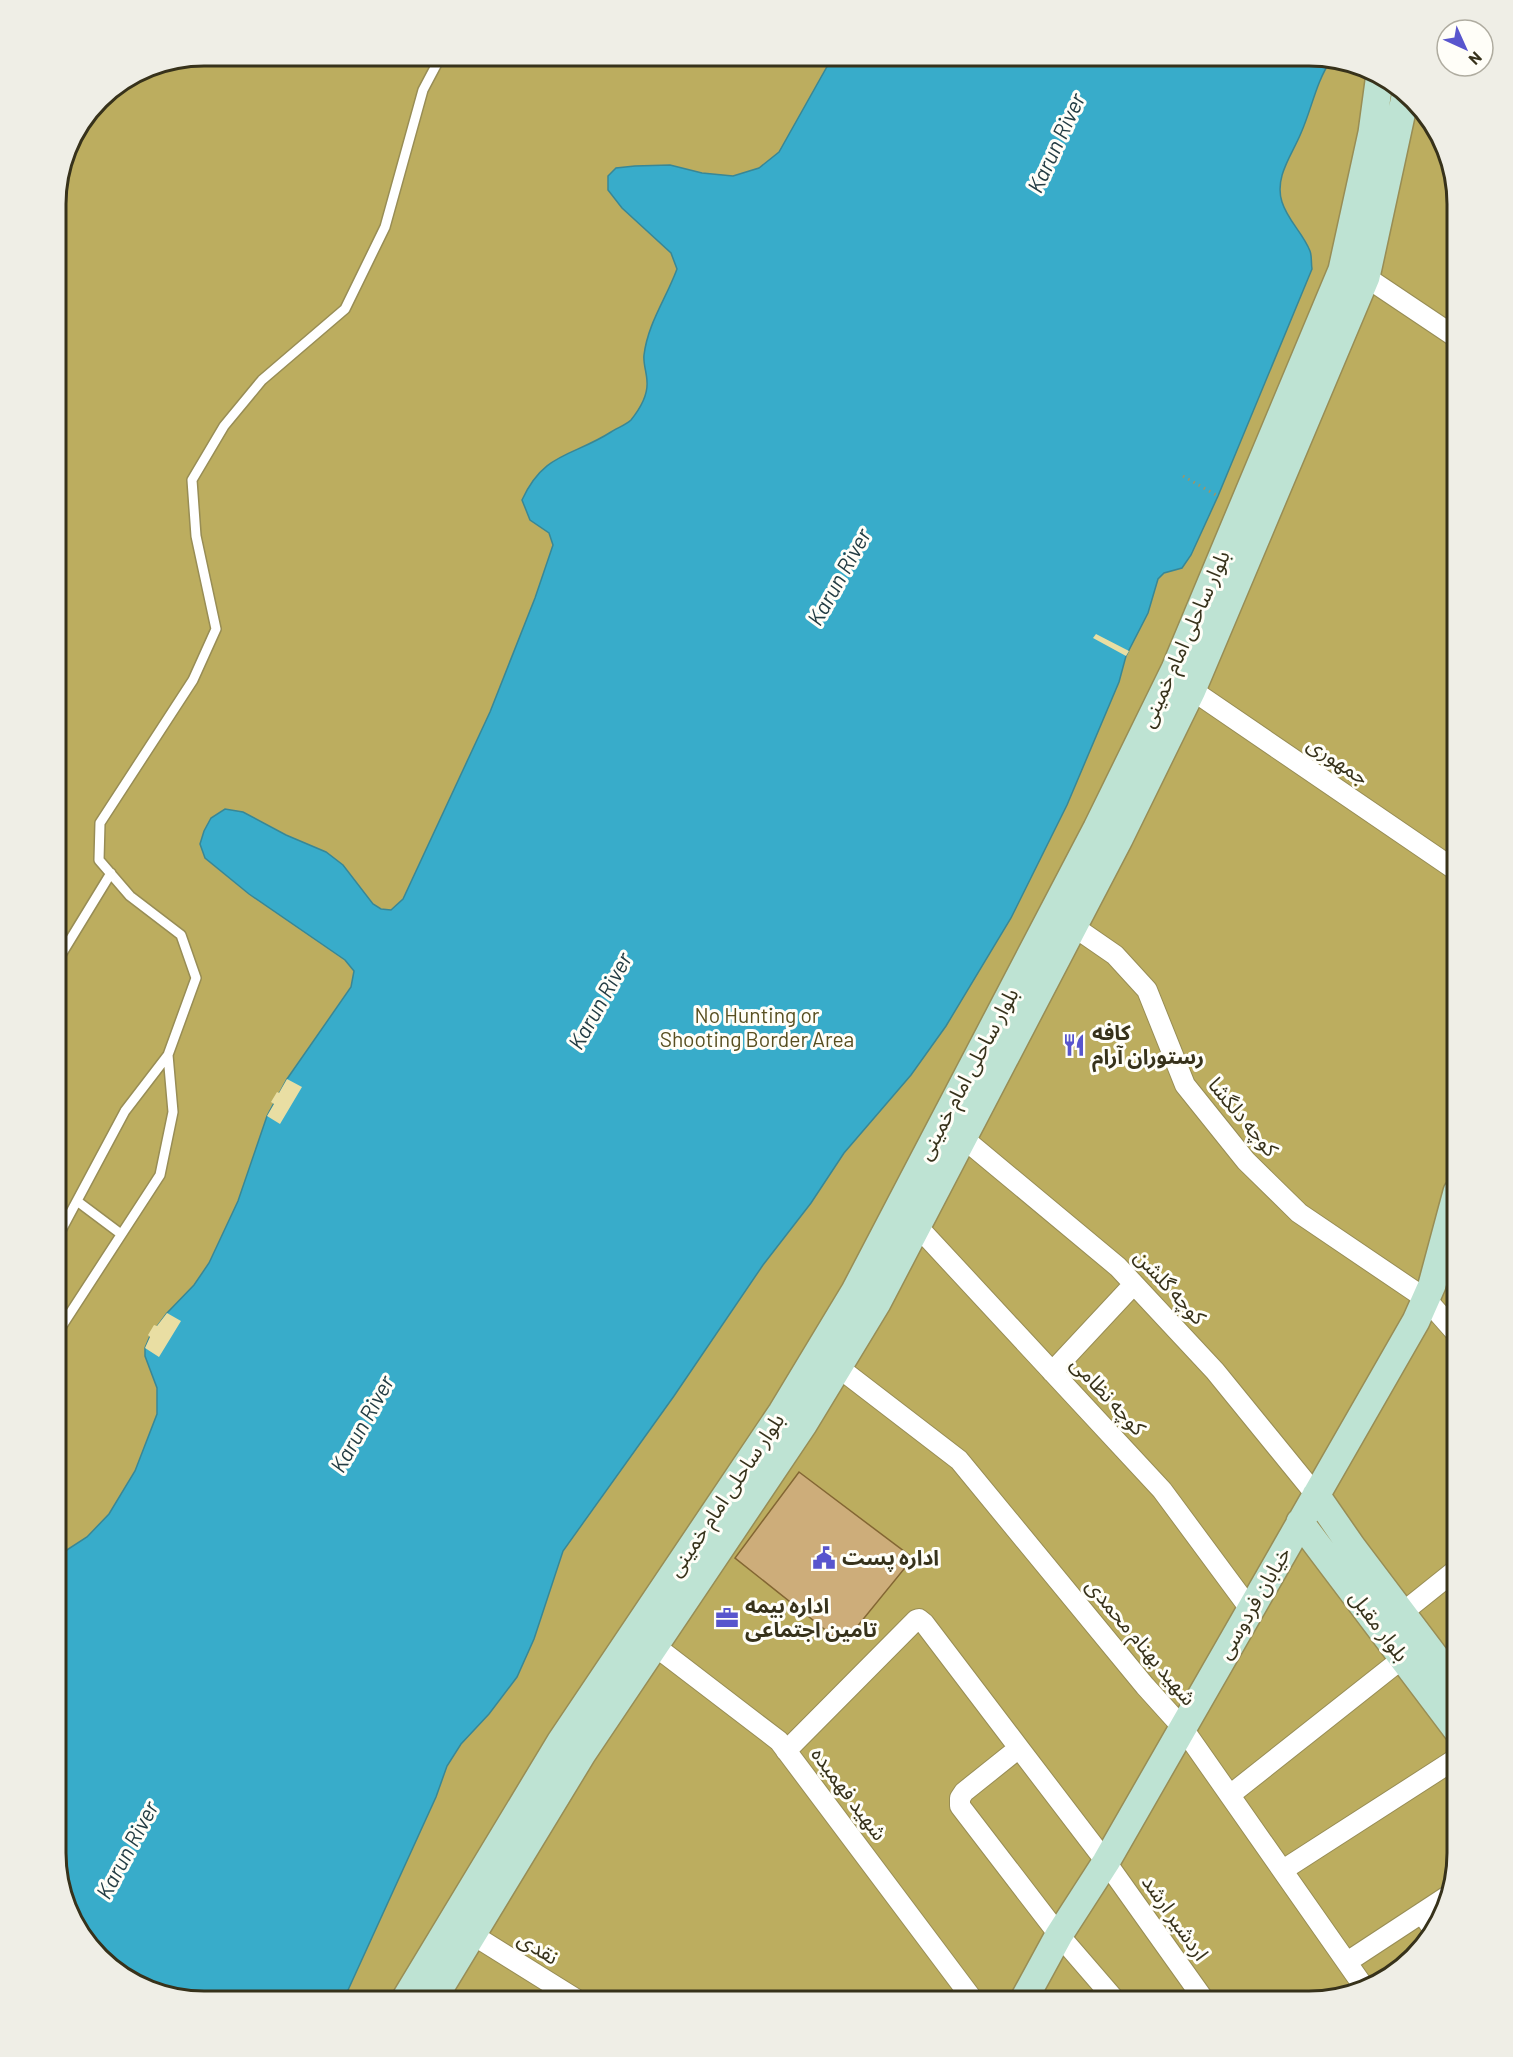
<svg xmlns="http://www.w3.org/2000/svg" width="1513" height="2057" viewBox="0 0 1513 2057" font-family="Barlow,'Noto Sans Arabic',sans-serif">
  <style>
    .green { fill: #bcad5f }
    .water { fill: #38acca; stroke: #388796; stroke-width: 1.5 }
    .pier { fill: #e9dea3 }
    .building { fill: #cdad7a; stroke: #836633; stroke-width: 1.5 }
    .lines { fill: none; stroke-linecap: round; stroke-linejoin: round }
    .service-casing { stroke: #988d55; stroke-width: 12 }
    .minor-casing { stroke: #988d55; stroke-width: 22 }
    .secondary-casing { stroke: #988d55; stroke-width: 30 }
    .path { stroke: #9e9569; stroke-width: 3; stroke-dasharray: 1.5 4.5; stroke-linecap: butt }
    .service { stroke: #fff; stroke-width: 9 }
    .minor { stroke: #fff; stroke-width: 20 }
    .secondary { stroke: #bee3d3; stroke-width: 27 }
    .labels { text-anchor: middle; stroke-width: 6; stroke-linejoin: round; paint-order: stroke }
    .street-label { font-size: 21px; fill: #37321b; stroke: #fffef8 }
    .park-label { font-size: 21px; fill: #584f20; stroke: #fffef8 }
    .poi-label { font-size: 21px; font-weight: bold; fill: #37321b; stroke: #fffef8; text-anchor: start }
    .water-label { font-size: 22px; font-style: italic; fill: #233c43; stroke: #fffef8 }
    .rim { fill: none; stroke: #37321b; stroke-width: 3 }
  </style>
  <rect width="100%" height="100%" fill="#e9dea3"/>
  <path class="green" d="M204 56H1318L1383 76 1437 130 1457 204V1853L1437 1927 1383 1981 1309 2001H195L130 1981 76 1927 56 1853V194L71 138 106 93 148 67Z"/>
  <path class="water" d="M833 56H1318L1331 60C1316 82 1312 108 1301 133 1292 155 1274 177 1282 202 1288 221 1303 233 1310 251 1312 256 1311 263 1312 269L1218 496 1191 555 1182 568 1164 573 1158 579 1148 613 1126 656 1119 682 1067 805 1011 918 946 1026 911 1075 844 1153 811 1203 763 1265 674 1396 563 1551 534 1639 517 1677 489 1714 461 1744 447 1766 436 1797 343 2001H195L130 1981 76 1927 56 1853V1557L87 1537 109 1514 135 1471 157 1414V1388L145 1356V1348L150 1336 167 1313 194 1285 209 1263 238 1201 267 1116 287 1079 351 987 354 971 345 960 249 894 205 858 200 844 204 831 211 818 225 809 243 812 286 835 326 852 343 865 373 904 381 909 391 910 403 899 490 712 535 598 553 545 549 533 530 520 522 500C544 452 572 457 611 432 617 428 626 425 631 420 639 410 648 395 647 382 647 373 643 364 644 355 648 323 666 299 677 269L671 253 622 208 608 190V176L616 168 635 166 670 165 702 173 733 176 759 168 779 152Z"/>
  <path class="pier" d="M1096 634 1129 651 1126 656 1093 638Z
    M287 1079 302 1087 280 1124 267 1116 274 1104 271 1102 277 1092 279 1093Z
    M167 1313 181 1321 159 1357 145 1348 150 1337 148 1335 154 1325 157 1326Z"/>
  <path class="building" d="M799 1472 913 1558 843 1644 735 1558Z"/>
  <g class="lines">
    <g class="service-casing">
      <path id="service" d="M56 963 111 873
        M77 1201 121 1234
        M56 1240 125 1111 168 1055
        M56 1306 67 1317
        M56 1335 160 1175 173 1112 168 1055 196 978 181 935 130 896 99 860 100 823 193 680 216 629 196 536 192 480 224 426 262 380 345 309 385 227 423 90 441 56"/>
    </g>
    <g class="minor-casing">
      <path id="minor" d="M1353 273 1366 277 1457 338
        M1192 690 1457 871
        M1073 926 1115 955 1147 990 1185 1085 1246 1161 1299 1213 1426 1299 1457 1334
        M963 1138 1118 1267 1215 1371 1316 1495
        M917 1226 1162 1490 1250 1609
        M838 1367 959 1460 1145 1686 1182 1727 1364 1987
        M1052 1372 1134 1284
        M1402 1613 1457 1569
        M655 1646 779 1741 974 2001
        M786 1751 916 1620 919 1619 924 1623 1019 1748
        M1230 1795 1403 1658
        M1283 1870 1457 1758
        M1422 1913 1434 1931
        M462 1928 579 2001
        M1347 1962 1446 1897
        M1116 2001 1059 1935 960 1806V1798L964 1792 1019 1748 1106 1862 1205 2001"/>
    </g>
    <g class="secondary-casing">
      <path id="secondary" d="M1316 1495 1352 1547 1457 1686
        M1300 1522 1457 1730
        M404 2001 561 1741 782 1412 855 1291 1097 828 1175 669 1342 270 1372 133 1380 74
        M432 2001 582 1754 803 1425 877 1303 1119 839 1192 690 1366 277 1405 97
        M1023 2001 1059 1935 1106 1862 1416 1321 1432 1285 1457 1192"/>
    </g>
    <path class="path" d="M1183 476 1218 496"/>
    <use href="#service" class="service"/>
    <use href="#minor" class="minor"/>
    <use href="#secondary" class="secondary"/>
  </g>
  <defs>
    <g id="restaurant-bare" transform="scale(1.8)"><path d="M-5-6h1v4h1v-4h1v4h1v-4h1v5L-1.5 .5V6h-2V.5L-5-1ZM5-6V6H3V1.5H1.5Q1.5-4 5-6Z" fill="#5855cd" stroke="#fffef8" stroke-width="2.5" paint-order="stroke"/></g>
    <g id="civic-bare" transform="scale(1.8)"><path d="M-.6-6.5H3V-4.5H.6V-3L4-1V1h2V6H-6V1h2V-1L-.6-3ZM-1.2 2.5V6h2.4V2.5Z" fill="#5855cd" stroke="#fffef8" stroke-width="2.5" paint-order="stroke"/></g>
    <g id="office-bare" transform="scale(1.8)"><path d="M-6-3h4V-5.5h4V-3h4V5H-6ZM-1-4.5V-3h2v-1.5ZM-6 0V1H6V0Z" fill="#5855cd" stroke="#fffef8" stroke-width="2.5" paint-order="stroke"/></g>
  </defs>
  <g fill-rule="evenodd">
    <use href="#restaurant-bare" x="1074" y="1045"/>
    <use href="#civic-bare" x="824" y="1558"/>
    <use href="#office-bare" x="727" y="1618"/>
  </g>
  <g class="labels">
    <g class="street-label">
      <text transform="translate(1185 639) rotate(-66)" y="7">بلوار ساحلی امام خمینی</text>
      <text transform="translate(1338 761) rotate(34)" y="7">جمهوری</text>
      <text transform="translate(968 1074) rotate(-62)" y="7">بلوار ساحلی امام خمینی</text>
      <text transform="translate(1243 1117) rotate(50)" y="7">کوچه دلگشا</text>
      <text transform="translate(1170 1287) rotate(47)" y="7">کوچه گلشن</text>
      <text transform="translate(1108 1396) rotate(47)" y="7">کوچه نظامی</text>
      <text transform="translate(726 1495) rotate(-56)" y="7">بلوار ساحلی امام خمینی</text>
      <text transform="translate(1254 1603) rotate(-60)" y="7">خیابان فردوسی</text>
      <text transform="translate(1379 1626) rotate(53)" y="7">بلوار مقبل</text>
      <text transform="translate(1141 1642) rotate(50)" y="7">شهید بهنام محمدی</text>
      <text transform="translate(849 1794) rotate(53)" y="7">شهید فهمیده</text>
      <text transform="translate(1175 1918) rotate(55)" y="7">اردشیر ارشد</text>
      <text transform="translate(538 1948) rotate(32)" y="7">نقدی</text>
    </g>
    <g class="park-label">
      <text x="757" y="1023">No Hunting or<tspan x="757" dy="24">Shooting Border Area</tspan></text>
    </g>
    <g class="poi-label">
      <text x="1092" y="1040">کافه<tspan x="1092" dy="24">رستوران آرام</tspan></text>
      <text x="842" y="1565">اداره پست</text>
      <text x="745" y="1613">اداره بیمه<tspan x="745" dy="24">تامین اجتماعی</tspan></text>
    </g>
    <g class="water-label">
      <text transform="translate(1056 143) rotate(-65)" y="8">Karun River</text>
      <text transform="translate(839 577) rotate(-61)" y="8">Karun River</text>
      <text transform="translate(600 1001) rotate(-61)" y="8">Karun River</text>
      <text transform="translate(362 1424) rotate(-61)" y="8">Karun River</text>
      <text transform="translate(127 1850) rotate(-62)" y="8">Karun River</text>
    </g>
  </g>
  <path d="M0 0H1513V2057H0ZM204 66H1309A138 138 0 0 1 1447 204V1853A138 138 0 0 1 1309 1991H204A138 138 0 0 1 66 1853V204A138 138 0 0 1 204 66Z" fill="#efeee6" fill-rule="evenodd"/>
  <path class="rim" d="M204 66H1309A138 138 0 0 1 1447 204V1853A138 138 0 0 1 1309 1991H204A138 138 0 0 1 66 1853V204A138 138 0 0 1 204 66Z"/>
  <g transform="translate(1465 48) rotate(135)"><circle r="28" fill="#fffef8" stroke="#afaca0" stroke-width="1.5"/>
  <path d="M0-4.5L10 22L0 15L-10 22Z" fill="#5855cd"/>
  <text y="-9" font-size="16" font-weight="bold" text-anchor="middle" fill="#37321b">N</text>
  </g>
</svg>
